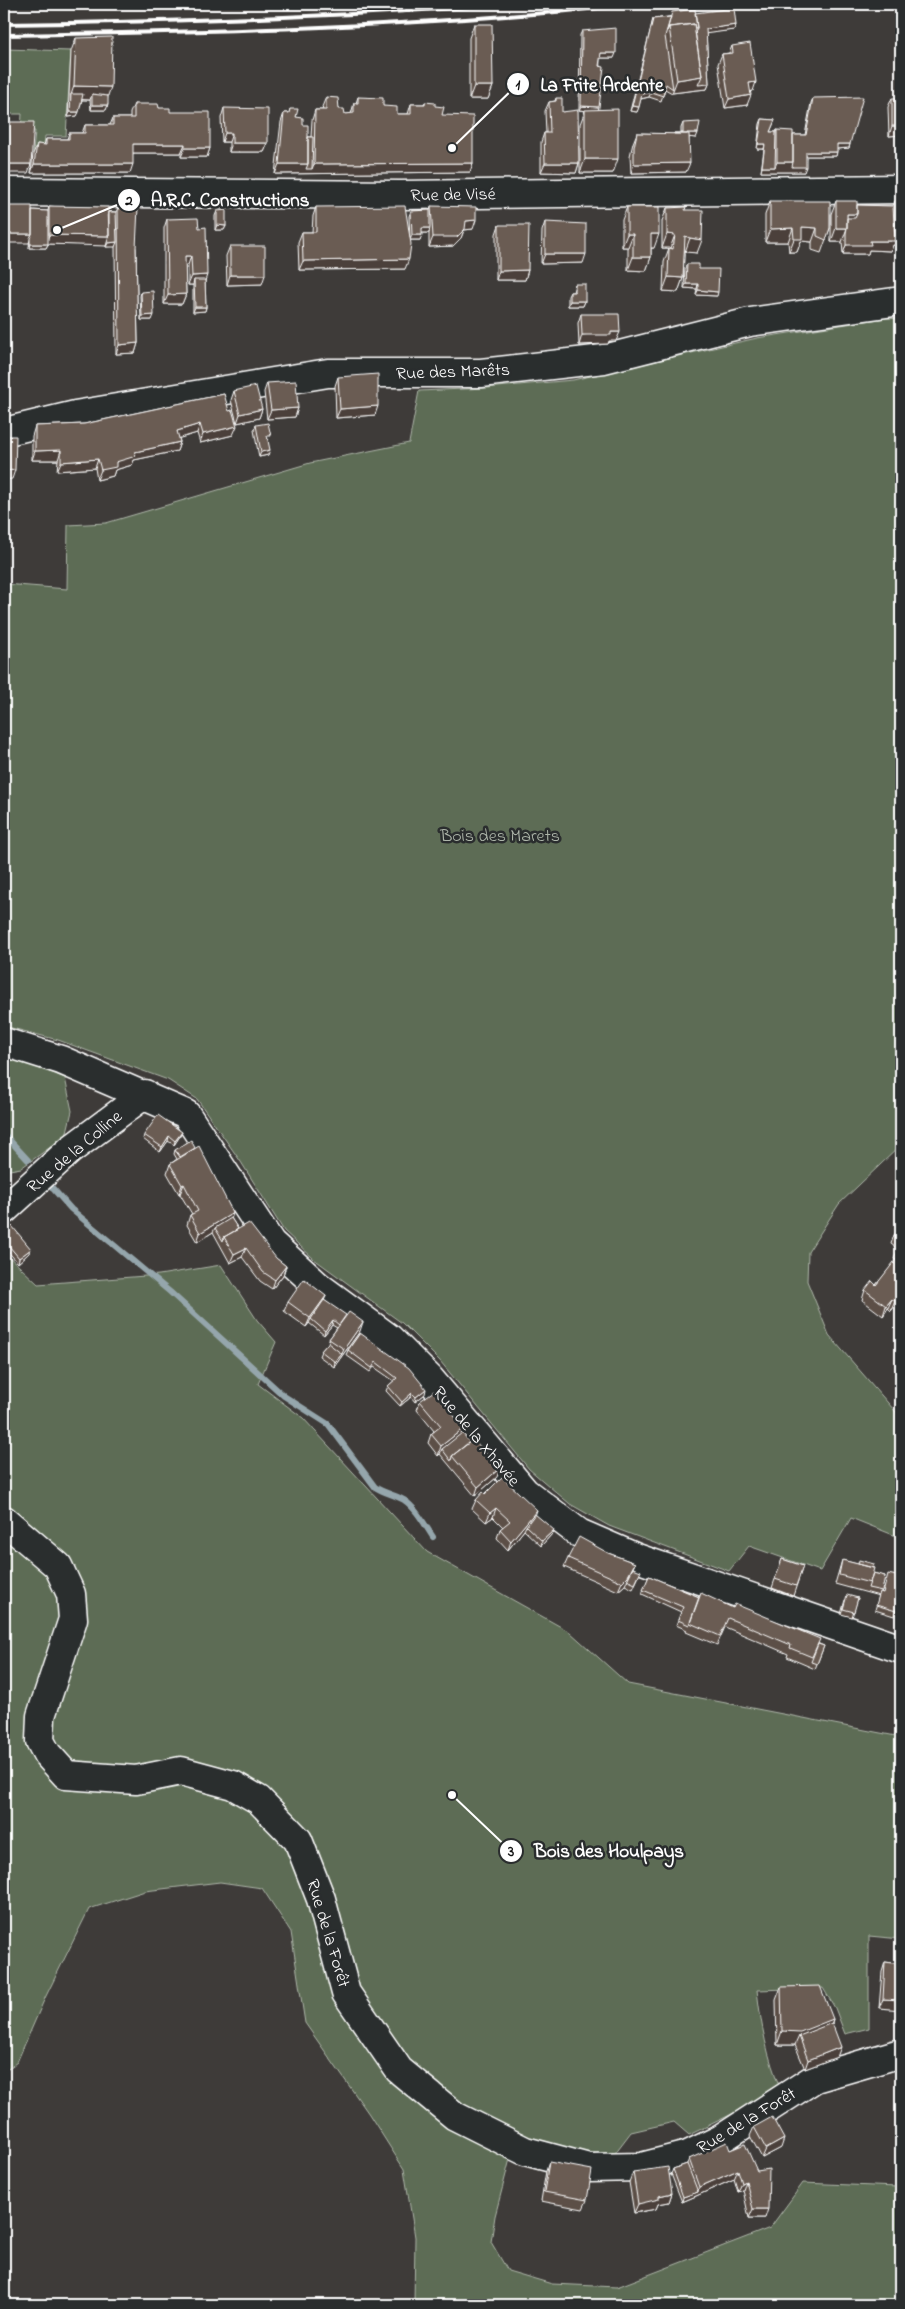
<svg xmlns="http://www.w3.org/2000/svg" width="905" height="2309" viewBox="0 0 905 2309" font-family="'Indie Flower',sans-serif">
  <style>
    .green { fill: #5d6c54; stroke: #aeb6aa }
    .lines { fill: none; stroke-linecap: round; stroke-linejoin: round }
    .stream { stroke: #95a6ac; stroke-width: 6 }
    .minor-casing { stroke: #fff; stroke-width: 31 }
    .major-casing { stroke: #fff; stroke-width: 31 }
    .minor { stroke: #2a2d2e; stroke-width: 28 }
    .major { stroke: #2a2d2e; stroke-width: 28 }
    .rail { stroke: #fff; stroke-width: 4 }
    .wall { fill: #5c4f47; stroke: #fff }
    .shaded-wall { fill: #4b403a; stroke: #fff }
    .building { fill: #6b5c53; stroke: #fff }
    .labels { text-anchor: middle; stroke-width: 5; stroke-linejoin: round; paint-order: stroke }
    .street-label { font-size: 18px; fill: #fff; stroke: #2a2d2e }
    .park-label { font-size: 18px; fill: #aeb6aa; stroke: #2a2d2e }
    .leader { fill: none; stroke: #fff; stroke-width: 2 }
    .callout-dot { fill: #fff; stroke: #2a2d2e; stroke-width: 2 }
    .mark-label { font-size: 15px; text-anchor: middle; font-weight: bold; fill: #111 }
    .callout-label { font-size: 19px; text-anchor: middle; font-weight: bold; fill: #fff; stroke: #2a2d2e; stroke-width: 5; stroke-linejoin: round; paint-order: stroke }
  </style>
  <rect width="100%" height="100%" fill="#3e3b39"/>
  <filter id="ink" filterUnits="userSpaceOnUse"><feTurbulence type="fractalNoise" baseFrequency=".02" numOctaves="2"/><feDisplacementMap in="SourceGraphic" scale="10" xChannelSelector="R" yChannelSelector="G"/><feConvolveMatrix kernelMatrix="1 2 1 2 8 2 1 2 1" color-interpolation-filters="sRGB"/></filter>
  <g filter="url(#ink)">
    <path class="green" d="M4 49 71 51 66 136H45L43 154H33L35 131 21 132 22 114H4Z
      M886 318 901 319V1145L839 1204 808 1252 807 1281 829 1335 901 1418V1538L851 1518 820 1571 749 1546 729 1571 609 1526 570 1504 529 1469 440 1361 402 1323 314 1259 284 1231 241 1162 197 1099 168 1080 58 1040 4 1026V584L67 589 68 525 106 523 310 463 409 443 419 391 487 388 573 380 757 338Z
      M4 1054 65 1078 72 1111 66 1136 21 1168 4 1171Z
      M4 1252 38 1284 159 1275 221 1265 257 1320 276 1342 258 1384 303 1418 427 1552 570 1632 628 1684 901 1737V1939L869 1936V2028L845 2034 835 2008 823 1988 757 1990C761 2025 767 2057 781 2090L689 2135 674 2122 631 2132 615 2153H565L515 2140 495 2216 491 2242 508 2271 552 2284 617 2287 770 2228 803 2183 897 2187 901 2232V2305H414L415 2237 404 2169 369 2114 305 2023 291 1932 262 1888 220 1882 145 1891 89 1909 45 1998 17 2062 4 2072Z"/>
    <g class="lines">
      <path class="stream" d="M4 1134 28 1160
        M48 1183 71 1209 170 1292 284 1396 328 1424 375 1487C384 1493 395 1495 404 1500 416 1508 425 1525 433 1537"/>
      <g class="minor-casing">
        <path id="minor" d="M4 192 401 195 901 189
          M4 432 75 415 328 373H481L604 359 750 322 901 301
          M4 1042 61 1060 186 1114 271 1243 318 1286 389 1338 430 1379 525 1492 579 1533 637 1558 901 1649
          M4 1210 70 1150 145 1094"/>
      </g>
      <g class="major-casing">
        <path id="major" d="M4 1520 58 1566 71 1594 73 1619 41 1716 40 1741 47 1754 66 1775 136 1780 181 1771 233 1785 259 1800 298 1840 321 1899 346 1993 399 2070 455 2116 525 2151 589 2168 641 2167 688 2155 721 2139 815 2078 901 2053"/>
      </g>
      <use href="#minor" class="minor"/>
      <use href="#major" class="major"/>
      <path class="rail" d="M4 24C173 22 343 17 512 4
        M4 35C215 32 427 27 637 4"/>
    </g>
    <path class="wall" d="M695 13 736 25 734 30 706 33 709 84 707 89 697 90 672 93 665 89 661 101 649 97 641 99 637 112 630 111 653 19Z
      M474 24 493 86 488 99H469V38Z
      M582 31 614 58H600L598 110 613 173H580V124L585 111 579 110 580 35Z
      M76 38 108 96 106 110H91L90 100H82L77 116 68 117 71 51Z
      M732 46 753 91 750 92 747 105 725 108 718 64 722 54 729 53Z
      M326 97 345 114H351L354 103H356L358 97 383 106 397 114H408L411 104H424L425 102 435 106 442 115 473 163 470 172 275 174 281 122 284 113H289L290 109 303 125 308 137H311L312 120 315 110H323L322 107Z
      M556 98 562 112 579 163 576 173 541 172V142L544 133H546L545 111 549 102 555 101Z
      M813 98 850 144 849 148 837 149 836 156H806L804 172H761L764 149H757L760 124 762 119 775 120 770 132H776L777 130 793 135H805L811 103Z
      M892 98 901 135 889 136 888 107Z
      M134 104 159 108 170 112 210 148 207 157H181V153H133L130 173H31L33 154 37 144 44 145 46 139H67L69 133H82L85 125H110L113 118H130V113Z
      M224 108 268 143 264 152H229V142H222L221 118Z
      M683 123 696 138 689 137 686 172 631 173 630 156 633 143 637 133 673 134 674 133H681V128Z
      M770 201 830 228 821 253 812 250V242L801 241 797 252H789L788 242H765V215Z
      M836 201 857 205 893 206 895 201H901V258H897V245H893L891 251 869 250 868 254H843L842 242H831V214Z
      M49 206 116 212 118 208 136 248 138 343 135 353 116 354 115 246 106 247V245L48 244 46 248H29L32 210 48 211Z
      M431 206 473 229 464 230 461 238 453 246 429 247V232V233H422L420 240H410L409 216 411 211 430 210Z
      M316 207 405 269 299 270 298 242 302 232H312L313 216Z
      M627 207 654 248H651V257L646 271 628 270V247H622V220Z
      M667 208 685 210 697 253 684 251 683 278 678 292 663 291 664 262 669 248H662V221Z
      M217 211 226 226 224 230H215V216Z
      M167 219 199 228 205 280 206 307 205 311 193 312V285H188V265H185L186 294 182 304H164V228Z
      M545 222 583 263 541 264 542 231Z
      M499 225 528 270 525 280H496V234Z
      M230 246 262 284 227 285 226 256Z
      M687 264 699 269 717 296 696 295 697 289 684 288 685 268Z
      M575 284 585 301 583 306H568V296L570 292H573Z
      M141 292 152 320H141L140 296Z
      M581 314 616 341H609L608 344 579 345 578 323Z
      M338 377 375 415 336 418 335 386Z
      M267 383 298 408 295 417 267 419 264 392Z
      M234 391 262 409 259 418 237 423 231 400Z
      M224 394 233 435 200 443 197 433 179 438 180 442 177 451 134 460 132 465 115 470 113 476 97 480 95 468 57 471 58 460H32V436L35 426 84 424Z
      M256 425 269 440 268 441V455L259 457 254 430Z
      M182 1132 180 1136 174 1145 168 1141 160 1152 143 1139 144 1135Z
      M175 1150 231 1218 238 1229 286 1266 283 1275 272 1289 260 1281 242 1257 230 1263 213 1232 197 1242 187 1225 190 1215 192 1214 180 1194H179L167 1173 170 1164 177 1159 174 1154Z
      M901 1229V1298L891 1311 888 1308 883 1316 862 1300 865 1290 876 1285 896 1261 894 1259 898 1249 891 1244 894 1235Z
      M4 1233 29 1253 18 1263 4 1247Z
      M326 1296 324 1300 360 1331 334 1367 319 1356 321 1351 328 1343 329 1339 337 1328 332 1325 324 1335 309 1323 306 1327 284 1311 288 1302Z
      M360 1333 425 1394 415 1402 411 1397 400 1406 386 1391 388 1386 394 1381 374 1367 370 1372 346 1355 348 1350Z
      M420 1401 462 1433 497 1477 475 1496 440 1454 438 1456 428 1443 431 1434 434 1431 417 1410Z
      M485 1494 535 1514 552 1534 541 1546 524 1530 508 1550 497 1538 500 1529 503 1527 493 1517 486 1522 472 1509 476 1500Z
      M608 1553 635 1563 633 1568 639 1576 633 1589 625 1585 618 1591 564 1567 568 1558Z
      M782 1559 803 1566 793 1596 772 1588Z
      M842 1560 857 1564 873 1573 885 1576 881 1593H901L894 1616 875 1610 879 1596 835 1584Z
      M649 1576 699 1597 733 1608 824 1646 815 1669 787 1657 788 1654 725 1627 717 1645 686 1632 687 1630 676 1625 681 1612 642 1594Z
      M858 1598 852 1617 841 1614 845 1600Z
      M885 1962 901 1964 879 2008 882 1972Z
      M781 1987 833 2019 832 2023 837 2057 805 2069 795 2045H777L776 2000Z
      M754 2127 781 2148 762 2158 750 2136Z
      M730 2150 765 2218H749L743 2190 738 2192 734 2179 696 2196 682 2202 671 2174 673 2169 687 2164 689 2159Z
      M549 2162 587 2200 583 2209 541 2201 546 2171Z
      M633 2172 672 2193 669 2202 658 2204 656 2209 634 2213 629 2182Z"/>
    <path class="shaded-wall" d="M736 25 734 30 704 34 706 29Z
      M601 53H616L614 58H599Z
      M702 76 709 84 707 89 697 90 672 93 677 80Z
      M756 82 753 91 746 93 749 83Z
      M74 86 111 87 106 101 92 94 90 100 71 99V95Z
      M474 86H493L488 99H469Z
      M651 92 649 97 640 99 642 94Z
      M751 95 747 105 725 108 729 99Z
      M92 105H108L106 110H91Z
      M581 106 599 107 598 112 579 110Z
      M632 106 639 107 637 112 630 111Z
      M70 112H79L77 116 68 117Z
      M892 126H901V135L889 136Z
      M225 133H232L229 142H222Z
      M687 133H698L696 138 686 137Z
      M232 143H268L264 152H229Z
      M133 144H185L181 153H129Z
      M758 144H765L764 149H757Z
      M837 144H850L849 148 836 149Z
      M185 148H210L207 157H181Z
      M806 152H837L836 156H804Z
      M585 159H618L613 173H580Z
      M777 162H793L806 167 804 172H761L762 167H775Z
      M473 163 470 172 275 174 279 164H308L312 169 314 164Z
      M545 163H579L576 173 541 172Z
      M690 163 686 172 631 173 634 164Z
      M4 164H31L28 173H4Z
      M34 164H133L130 173H31Z
      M847 214H857L852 228H846Z
      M476 220 473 229 464 230 461 238 453 246 429 247 433 237 466 221Z
      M217 225 226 226 224 230H215Z
      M802 227 817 228 812 242 801 241 797 252H789L794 239Z
      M422 228H430L429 233H420Z
      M793 228 788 242H765L770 229Z
      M836 228H847L842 242H831Z
      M895 231H901V233L897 245H893L891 251 869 250 868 254H843L846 245 870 241H891Z
      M4 234H32L29 243H4Z
      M627 234H633L628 247H622Z
      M651 234H659L654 248H646Z
      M667 234 675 235 670 248H662Z
      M49 235 109 236 106 246 48 244 46 248H29L30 244H46Z
      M412 235H422L420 240H410Z
      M690 238 702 240 697 253 685 252Z
      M117 242 115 247H106L108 243Z
      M901 246V258H897Z
      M545 254H586L583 263 541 264Z
      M185 256H191L188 265H181Z
      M633 257H651L646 271 628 270Z
      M409 259 405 269 299 270 303 261Z
      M528 270 525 280H496L499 271Z
      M207 275 204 284 194 280 193 285H188L192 276Z
      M230 275H265L262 284 227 285Z
      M668 277 683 278 678 292 663 291Z
      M686 284H698L697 289 684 288Z
      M698 290 718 292 717 296 696 295Z
      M186 294 182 304H164L168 295Z
      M570 301H585L583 306H568Z
      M195 307H206L205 311 193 312Z
      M154 315 152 320H141L142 316Z
      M611 332H620L616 341H609L608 344 579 345 582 335Z
      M138 343 135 353 116 354 119 345Z
      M378 406 375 415 336 418 340 409Z
      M298 408 295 417 267 419 271 410Z
      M262 409 259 418 237 423 240 414Z
      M200 424 197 433 174 440 177 431Z
      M237 426 233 435 200 443 203 434Z
      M180 442 177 451 134 460 132 465 115 470 113 476 97 480 101 470 135 452Z
      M61 450 58 460H32L35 451Z
      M270 450 268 455 259 457 261 452Z
      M98 459 95 468 57 471 61 462Z
      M15 470 12 479 4 480V471Z
      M182 1132 180 1136 174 1145 175 1141Z
      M169 1136 168 1141 160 1152 162 1147Z
      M184 1184 180 1194H179L182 1185Z
      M233 1213 230 1223 215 1228 213 1232 197 1242 200 1233Z
      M246 1248 242 1257 230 1263 234 1254Z
      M31 1249 29 1253 18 1263 19 1258Z
      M286 1266 283 1275 272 1289 275 1280Z
      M901 1293V1298L891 1311 895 1301Z
      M326 1296 322 1305 311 1319 309 1323 306 1327 310 1318Z
      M892 1299 888 1308 883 1316 886 1306Z
      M333 1320 332 1325 324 1335 325 1331Z
      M363 1322 360 1331 334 1367 335 1362 342 1354 344 1349Z
      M426 1389 425 1394 415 1402 416 1397Z
      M412 1393 411 1397 400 1406 402 1402Z
      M464 1428 460 1438 442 1449 440 1454 438 1456 441 1446Z
      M500 1468 497 1477 475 1496 478 1487Z
      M496 1508 493 1517 486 1522 490 1513Z
      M537 1510 534 1519 526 1526 524 1530 508 1550 511 1541Z
      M554 1530 552 1534 541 1546 542 1541Z
      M635 1563 631 1572 625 1585 618 1591 622 1582Z
      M883 1999 901 2000V2010L879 2008Z
      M833 2019 828 2033 799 2036 795 2045H777L782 2031Z
      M841 2047 837 2057 805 2069 808 2060Z
      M784 2139 781 2148 762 2158 766 2149Z
      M738 2170 734 2179 696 2196 682 2202 683 2197 698 2192 699 2187Z
      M746 2181 743 2190 738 2192 742 2183Z
      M672 2193 669 2202 658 2204 656 2209 634 2213 638 2204 659 2196Z
      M753 2209H768L765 2218H749Z"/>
    <path class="building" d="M734 8 736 25 706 29 709 84 698 85 702 76 695 32 697 28 695 13Z
      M695 9 697 28H695L694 24 669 27 667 31 672 12Z
      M671 17 665 36 673 89 666 84 663 96 651 92 642 94 639 107 632 106 653 19Z
      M474 24H492L493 86H474Z
      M694 24 702 76 677 80 669 27Z
      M616 28V53H601L599 66 604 67 599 107 581 106 582 31Z
      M112 37 111 87 74 86 76 38Z
      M750 43 756 82 749 83 751 95 729 99 722 54 733 53 732 46Z
      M71 94H83L79 112H70Z
      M92 94 108 96V105H92Z
      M326 97 338 98 339 109H344L345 114 354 113V103H358V97L383 98V106L397 107V114H411V104H425V102L435 103V106L444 107 442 115 473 116V163L314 164 315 110H326Z
      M863 97 850 144H837V152H806V167H792L793 162V135H806L813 98Z
      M556 98H562V112L578 110 579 163H545L544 133H550L549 102 556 101Z
      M892 98H901V126H892Z
      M134 104H158L159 108H170V112H210V148H185V144H133V164H34L37 144 46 145V139H69V133H85V125H113V118H134Z
      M4 105H7L6 122H34L31 164H4Z
      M224 108 268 109V143H232V133H225Z
      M290 109H298L296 117 303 118V125H308V164H279L284 113H289Z
      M618 109V159H585V110Z
      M762 119 775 120 770 132H776L775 167H762L765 144H758Z
      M700 122 698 133H687V134H674V133H683V123Z
      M777 130 793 131V162H777Z
      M637 133 689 134 690 163 634 164V147Z
      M308 137H313L312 169H306L308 164Z
      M770 201H830V228L826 240 817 236V228L802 227V239H794L793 228 770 229Z
      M836 201H857V214H847V228H836Z
      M895 201H901V231H895Z
      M857 205 893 206 895 241H870L871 245H846V233L847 228V218H855L857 214Z
      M4 206H32V234H4Z
      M49 206 108 207 109 236 49 235Z
      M405 206 411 244 409 259 303 261 302 232H316V207Z
      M431 206 476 207V220L466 221 465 229 457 237H433Z
      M138 207 136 248 138 343 119 345 118 208Z
      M627 207H659V234H651V257H633V234H627Z
      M686 207 685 210H703L702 240 690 238 685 236 683 278 668 277 669 248 673 249 675 235 667 234V208Z
      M32 210 48 211V244H30V238L32 234Z
      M226 210V226L217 225V211Z
      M430 210V228H422V235H412L411 211Z
      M109 212H116L117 242 108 243 109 236Z
      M198 218 199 228 206 227 207 275 192 276 191 256H185L186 294 168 295 167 219Z
      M545 222 586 224V254H545Z
      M499 225H529L528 270 499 271Z
      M230 246H265V275H230Z
      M687 264H699V269H719L718 292 698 290V284H686Z
      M194 280H205L206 307H195Z
      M575 284H585V301H570V292H575Z
      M153 291 154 315 142 316 141 292Z
      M581 314H619L620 332H611V335H582Z
      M378 374V406L340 409 338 377Z
      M296 381 298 408 271 410 267 383Z
      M256 386 262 409 240 414 234 391Z
      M224 394 229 411 232 410 237 426 203 434 200 424 177 431 180 442 135 452 136 456 116 462V467L101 470 98 459 61 462V450L35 451V426L84 424Z
      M268 423 271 436H267L270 450 261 452 256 425Z
      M4 436H16L15 470 4 471Z
      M158 1115 182 1132 175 1141 169 1136 162 1147 144 1135Z
      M191 1140 195 1148 180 1157 175 1150Z
      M199 1146 233 1213 200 1233 190 1215 198 1211 184 1184 182 1185 170 1164Z
      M231 1218 238 1229 224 1237 223 1241 215 1228Z
      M249 1223 276 1258 286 1266 275 1280 263 1272 246 1248 234 1254 224 1237Z
      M12 1226 31 1249 19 1258 4 1240V1233Z
      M900 1228 901 1229V1240L894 1235Z
      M901 1245V1253L897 1250Z
      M901 1253V1293L895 1301 892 1299 886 1306 865 1290 872 1281 876 1285Z
      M304 1279 326 1296 310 1318 288 1302Z
      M324 1300 346 1315 339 1325 333 1320 325 1331 311 1319Z
      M349 1312 363 1322 344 1349 329 1339Z
      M360 1333 409 1368 426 1389 416 1397 412 1393 402 1402 388 1386 397 1378 376 1362 372 1368 348 1350Z
      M328 1343 342 1354 335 1362 321 1351Z
      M434 1391 464 1428 441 1446 431 1434 441 1426 420 1401Z
      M462 1433 470 1442 452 1456 451 1461 442 1449Z
      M473 1439 500 1468 478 1487 452 1456Z
      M502 1477 537 1510 511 1541 500 1529 510 1521 496 1508 490 1513 476 1500 483 1492 485 1494Z
      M535 1514 554 1530 542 1541 526 1526Z
      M579 1537 608 1553 635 1563 628 1576 622 1582 568 1558Z
      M782 1559 803 1566 796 1586 775 1579Z
      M842 1560 874 1568 870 1583 839 1575Z
      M859 1560 874 1564 873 1568 858 1564Z
      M633 1568 641 1571 635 1584 627 1580Z
      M873 1573 885 1576 882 1591 868 1588Z
      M888 1574 901 1577V1593L896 1611 876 1605 880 1592 883 1593Z
      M649 1576 699 1597 689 1625 678 1620 683 1607 643 1590Z
      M701 1593 733 1608 735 1604 820 1639 812 1657 790 1648 791 1645 728 1618 720 1636 690 1623Z
      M847 1595 858 1598 854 1612 843 1609Z
      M818 1644 824 1646 817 1664 811 1662Z
      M885 1962 901 1964V2000L883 1999Z
      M820 1986 833 2019 800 2032 782 2031 781 1987Z
      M832 2023 841 2047 808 2060 799 2036Z
      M772 2117 784 2139 766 2149 754 2127Z
      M727 2142 730 2150 745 2144 757 2171 769 2169 768 2209H753L746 2181 742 2183 738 2170 699 2187 689 2159Z
      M549 2162 592 2170 587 2200 544 2192Z
      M687 2164 698 2192 683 2197 673 2169Z
      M668 2167 672 2193 659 2196V2199L638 2204 633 2172Z"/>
  </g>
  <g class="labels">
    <g class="street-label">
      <text transform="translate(453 194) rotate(-1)" y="6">Rue de Visé</text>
      <text transform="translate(453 371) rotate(-2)" y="6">Rue des Marêts</text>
      <text transform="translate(74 1151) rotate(-40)" y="6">Rue de la Colline</text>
      <text transform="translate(477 1436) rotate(50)" y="6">Rue de la Xhavée</text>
      <text transform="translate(329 1933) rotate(73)" y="6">Rue de la Forêt</text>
      <text transform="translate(746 2120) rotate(-31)" y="6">Rue de la Forêt</text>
    </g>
    <g class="park-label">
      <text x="500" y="841">Bois des Marets</text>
    </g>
  </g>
  <path class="leader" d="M452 148L518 84M57 230L129 200M452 1795L511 1851"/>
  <g class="callout-dot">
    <circle cx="452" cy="148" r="5"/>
    <circle cx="57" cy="230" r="5"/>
    <circle cx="452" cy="1795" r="5"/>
    <circle cx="518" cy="84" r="12"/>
    <circle cx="129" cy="200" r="12"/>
    <circle cx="511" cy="1851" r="12"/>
  </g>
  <g class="mark-label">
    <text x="518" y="89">1</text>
    <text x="129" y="205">2</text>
    <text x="511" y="1856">3</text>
  </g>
  <g class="callout-label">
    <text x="602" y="91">La Frite Ardente</text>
    <text x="230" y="206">A.R.C. Constructions</text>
    <text x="609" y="1857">Bois des Houlpays</text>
  </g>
  <rect width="905" height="2309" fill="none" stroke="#2a2d2e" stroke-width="20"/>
  <rect x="10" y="10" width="885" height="2289" fill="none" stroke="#fff" stroke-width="2" filter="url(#ink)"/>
</svg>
